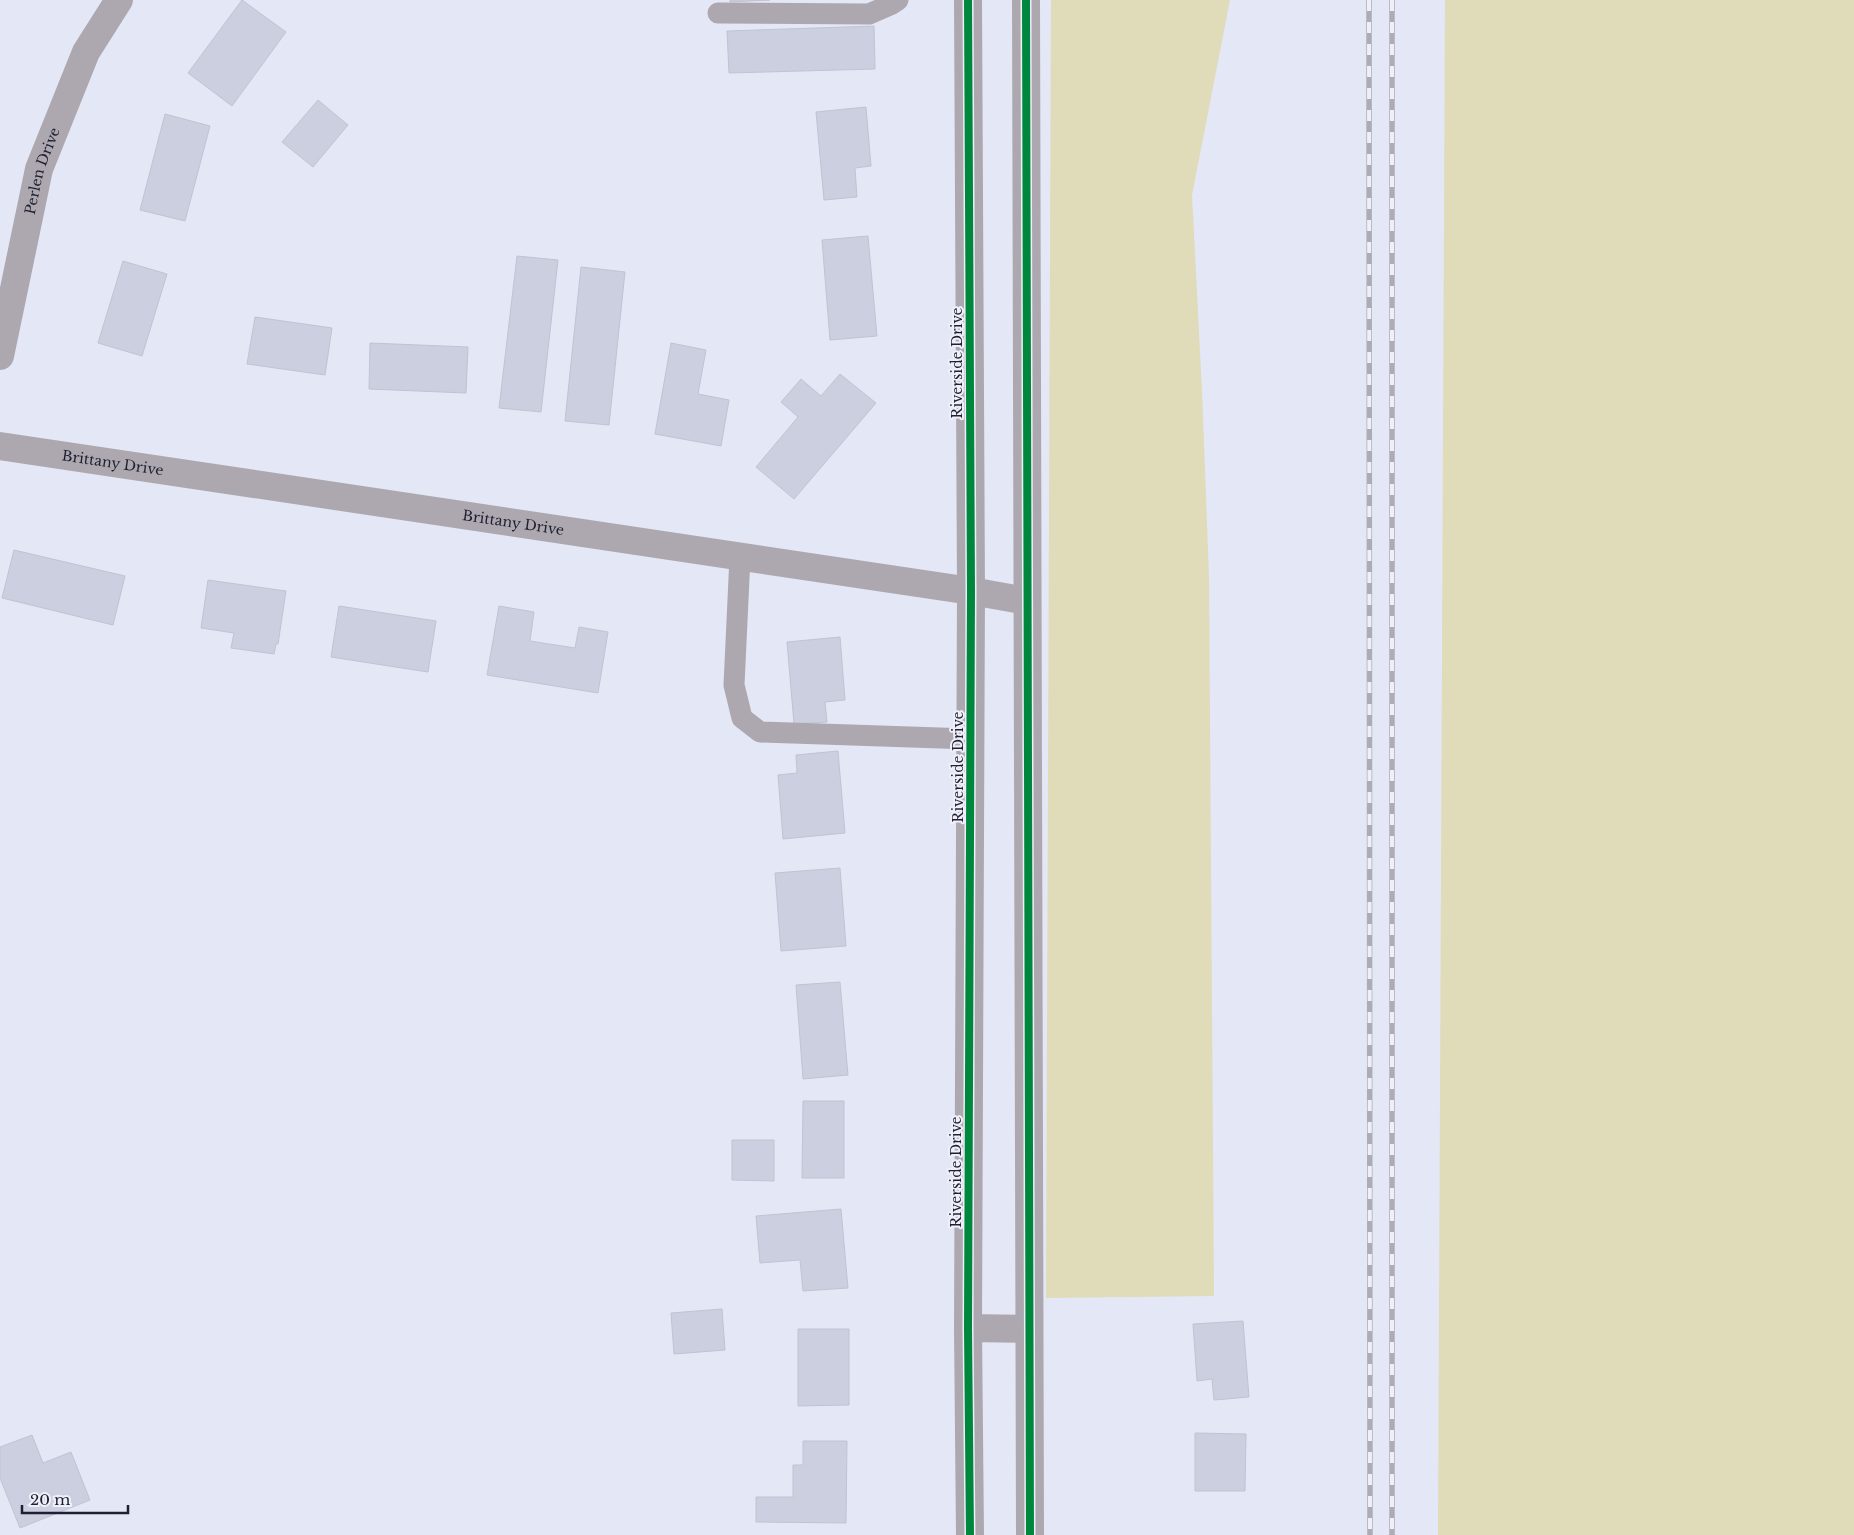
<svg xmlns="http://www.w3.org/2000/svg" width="1854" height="1535" viewBox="0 0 1854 1535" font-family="'Libre Baskerville',serif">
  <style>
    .green { fill: #e0dbb9 }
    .building { fill: #cccfe0; stroke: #c1c3d2 }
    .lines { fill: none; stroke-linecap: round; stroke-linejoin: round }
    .service { stroke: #ada8b0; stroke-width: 21 }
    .minor { stroke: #ada8b0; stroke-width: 28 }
    .tertiary { stroke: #ada8b0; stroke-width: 28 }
    .rail-casing { stroke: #adacb5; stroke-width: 5.5 }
    .rail { stroke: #eeeff9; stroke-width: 4; stroke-dasharray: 11; stroke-linecap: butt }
    .cycleway-casing { stroke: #eeeff9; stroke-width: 11 }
    .cycleway { stroke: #00873e; stroke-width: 8 }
    .labels { text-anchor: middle; stroke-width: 4; stroke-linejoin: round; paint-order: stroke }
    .street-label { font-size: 14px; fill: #1e2031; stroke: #eeeff9 }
  </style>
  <rect width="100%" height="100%" fill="#e4e7f6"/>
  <path class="green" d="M1051 0H1230L1192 195 1202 391 1209 576 1214 1296 1046 1298Z
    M1445 0H1854V1535H1438Z"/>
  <path class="building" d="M242 0 286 32 232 106 188 73Z
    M730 0H770L730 2Z
    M874 26 875 69 729 73 727 31Z
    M318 100 348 125 313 167 282 142Z
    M866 107 871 166 855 168 857 197 824 200 816 112Z
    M165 114 210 126 185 221 140 210Z
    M868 236 877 336 830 340 822 240Z
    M517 256 558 260 541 412 499 408Z
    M123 261 167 274 142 356 98 343Z
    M581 267 625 272 609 425 565 421Z
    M255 317 332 328 325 375 247 364Z
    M370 343 468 347 466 393 369 389Z
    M671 343 706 350 698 394 729 400 721 446 655 434Z
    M840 374 876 403 794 499 756 467 798 417 781 402 801 379 821 396Z
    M14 550 125 576 113 625 2 598Z
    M208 580 286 591 278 644H276L274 654 231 648 234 633 201 628Z
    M339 606 436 621 428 672 331 657Z
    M499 606 534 612 530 641 575 648 579 627 608 632 598 693 487 675Z
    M840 637 845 700 825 702 827 722 794 724 787 642Z
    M838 751 845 833 783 839 778 775 797 773 796 755Z
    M840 868 846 946 781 951 775 873Z
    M840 982 848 1075 803 1079 796 985Z
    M803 1101H844V1178H802Z
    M732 1140H774V1181L732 1180Z
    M841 1209 848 1288 803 1291 800 1260 760 1263 756 1216Z
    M722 1309 725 1350 674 1354 671 1313Z
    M1243 1321 1249 1397 1214 1400 1212 1379 1197 1381 1193 1324Z
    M798 1329H849V1405L798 1406Z
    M1195 1433 1246 1434 1245 1491H1195Z
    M32 1435 43 1463 71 1452 90 1500 20 1528 0 1478V1447Z
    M803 1441H847L846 1523 756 1522V1497H793V1465H803Z"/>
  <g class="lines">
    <path class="service" d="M718 13 869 14 892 4 898 0
      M740 557 734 685 742 718 760 732 970 739"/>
    <g class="minor">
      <path id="s1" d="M0 356 39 169 86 52 119 0"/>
      <path id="s2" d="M0 446 971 591 1027 601"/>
    </g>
    <path class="tertiary" d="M968 0 971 591 968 1328 970 1535
      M1026 0 1030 1535
      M968 1328 1028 1329"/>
    <g class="rail-casing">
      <path id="rail" d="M1369 0 1370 1535
        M1392 0V1535"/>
    </g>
    <use href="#rail" class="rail"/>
    <g class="cycleway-casing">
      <path id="cycleway" d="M968 0 971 591 968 1328 970 1535
        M1026 0 1030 1535"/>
    </g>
    <use href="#cycleway" class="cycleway"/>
  </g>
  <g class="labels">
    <g class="street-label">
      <text dy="5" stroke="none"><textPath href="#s1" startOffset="190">Perlen Drive</textPath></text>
      <text transform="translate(957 363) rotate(-90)" y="5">Riverside Drive</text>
      <text dy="5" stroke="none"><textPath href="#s2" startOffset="114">Brittany Drive</textPath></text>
      <text dy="5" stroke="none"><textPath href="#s2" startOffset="519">Brittany Drive</textPath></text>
      <text transform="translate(958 767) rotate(-90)" y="5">Riverside Drive</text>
      <text transform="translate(956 1172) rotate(-90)" y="5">Riverside Drive</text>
    </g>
  </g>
  <path d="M22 1505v8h106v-8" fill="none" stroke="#1e2031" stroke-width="2.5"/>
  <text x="30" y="1505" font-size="15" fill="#1e2031" stroke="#eeeff9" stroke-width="4" paint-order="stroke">20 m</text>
</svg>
